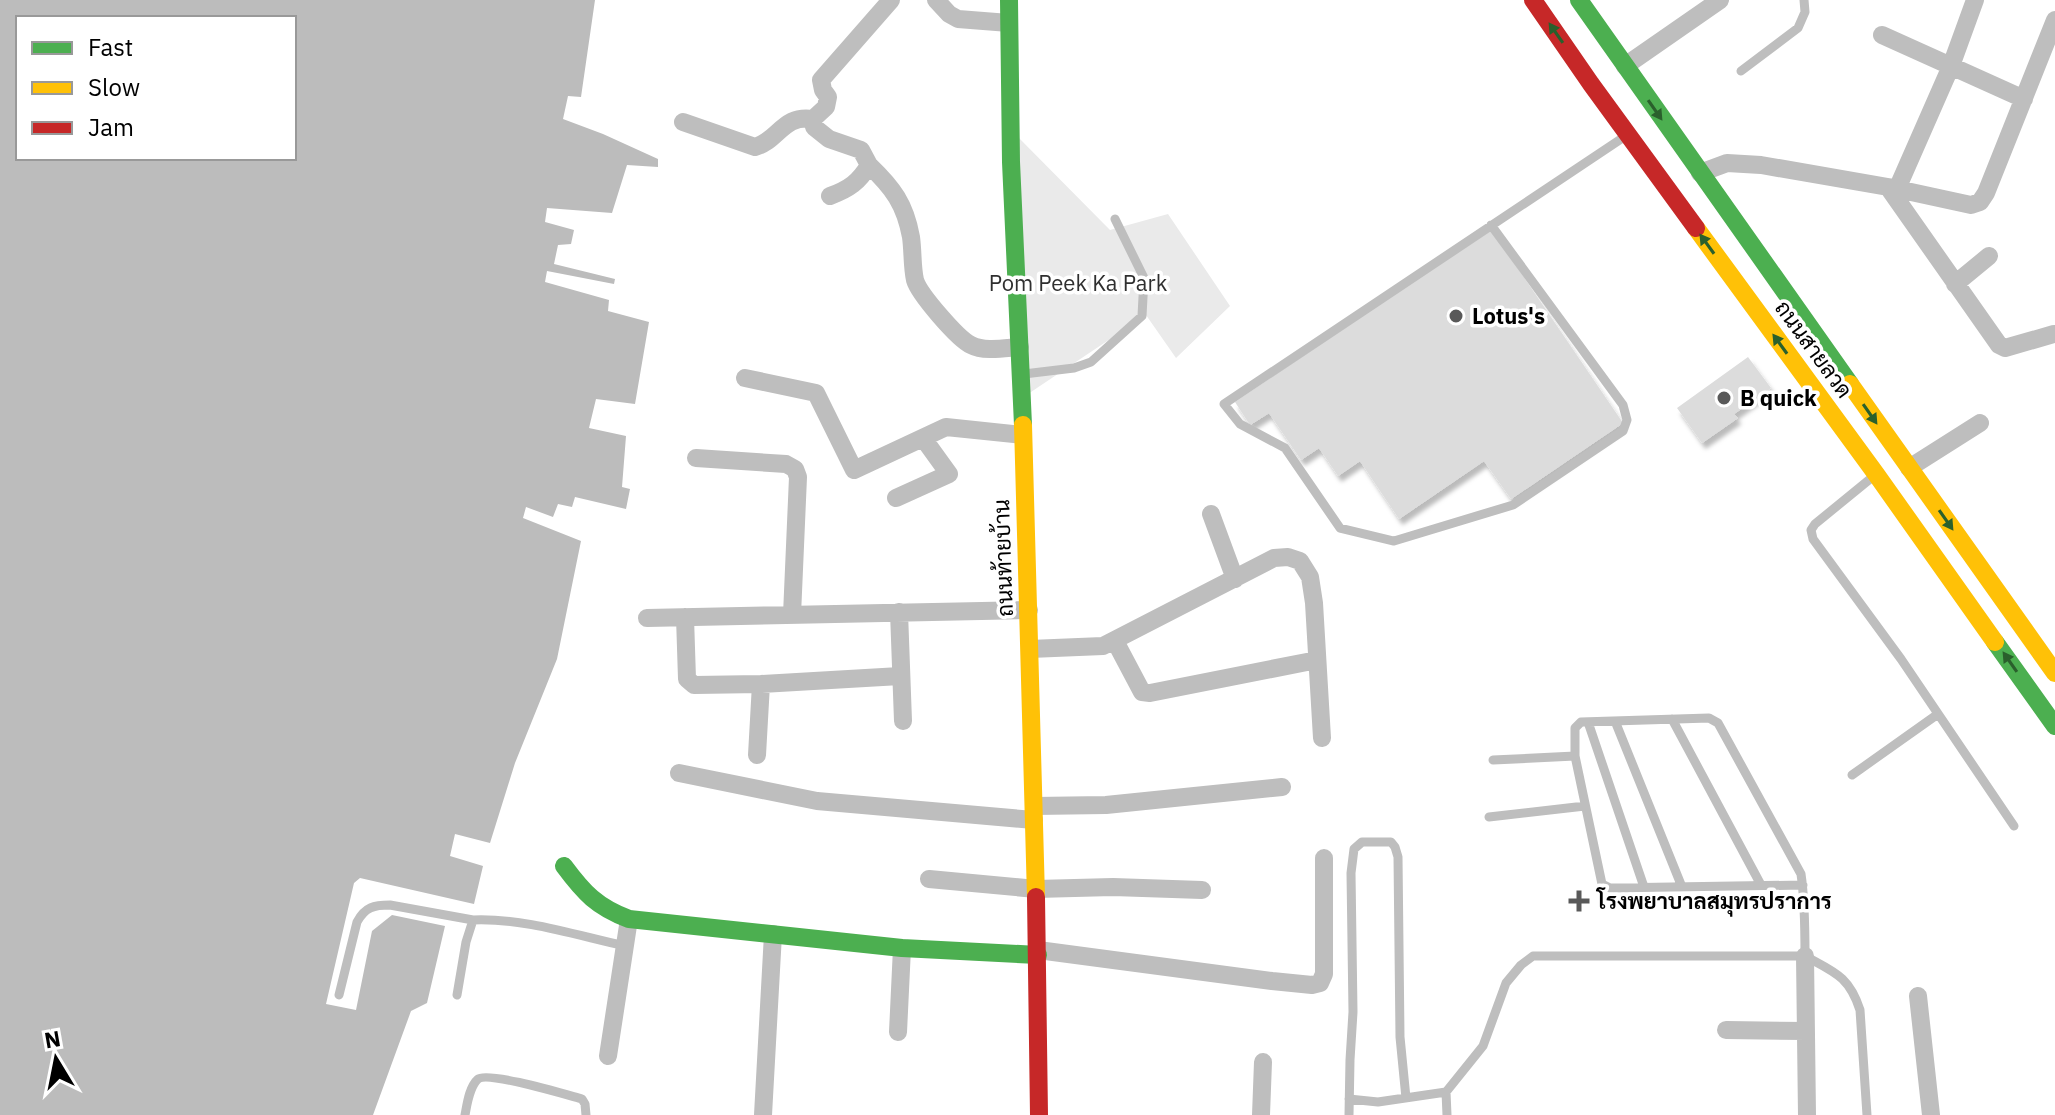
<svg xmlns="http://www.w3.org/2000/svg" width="2055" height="1115" viewBox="0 0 2055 1115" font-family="'IBM Plex Sans',Sarabun,sans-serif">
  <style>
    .green { fill: #eaeaea }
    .water { fill: #bcbcbc; fill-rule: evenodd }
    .building { fill: #dcdcdc; filter: url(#shadow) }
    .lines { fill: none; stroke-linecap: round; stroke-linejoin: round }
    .lane { stroke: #bebebe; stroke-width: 9 }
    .street { stroke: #bebebe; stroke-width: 18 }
    .fast { stroke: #4caf50; stroke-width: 18 }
    .slow { stroke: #ffc107; stroke-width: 18 }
    .jam { stroke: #c62828; stroke-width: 18 }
    .oneway { fill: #2a602c }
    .poi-dot { fill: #595959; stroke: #fff; stroke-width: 3 }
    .labels { text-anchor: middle; stroke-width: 7; stroke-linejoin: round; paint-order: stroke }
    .park-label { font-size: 22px; fill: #2f2f2f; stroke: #fff }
    .poi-label { font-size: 22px; font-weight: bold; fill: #000; stroke: #fff; text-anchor: start }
    .street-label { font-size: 22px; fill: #000; stroke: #fff }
  </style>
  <defs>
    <filter id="shadow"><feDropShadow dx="3.5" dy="6" stdDeviation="2" flood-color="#0004"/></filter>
  </defs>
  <rect width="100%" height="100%" fill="#fff"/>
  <path class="green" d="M1009 128 1110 230 1168 214 1230 306 1176 358 1146 315 1022 398Z"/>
  <path class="water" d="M0 0H595L581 97 568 96 563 119 603 134 658 159V167L627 165 612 213 547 208 545 222 574 230 571 244 558 245 554 264 615 279 614 284 547 271 545 282 609 300 608 311 649 322 635 404 596 399 589 428 626 436 622 487 630 489 626 509 575 497 572 507 558 504 553 517 526 507 523 518 581 541 557 659 515 763 490 843 455 834 450 856 483 866 474 904 360 878 354 883 326 1004 356 1010 372 931 392 915 445 926 427 1003 411 1011 373 1115H0ZM18 18H294V158H18Z"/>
  <path class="building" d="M1491 229 1623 423 1511 499 1484 461 1399 519 1360 461 1338 476 1319 448 1301 460 1269 413 1250 425 1235 402Z
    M1748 357 1771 388 1734 414 1738 418 1702 443 1677 408Z"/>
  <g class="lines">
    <path class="lane" d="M1741 71 1798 28 1805 12 1804 0
      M1491 225 1623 405 1627 420 1623 431 1513 505 1394 541 1340 528 1285 448 1240 424 1224 404 1627 135
      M1024 374 1074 368 1091 362 1142 316 1144 278 1115 219
      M1875 475 1815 524 1811 530 1813 539 1901 659 2014 826
      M1672 719 1761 885
      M1615 721 1682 887
      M1588 722 1644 887
      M1493 760 1575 756
      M1852 775 1938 714
      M1489 817 1585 806
      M1803 885 1610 888 1602 884 1575 756V728L1581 722 1709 718 1718 723 1801 874C1805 901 1805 929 1805 956
      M339 995 357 922C365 907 374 905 390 905L473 920
      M457 995 466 942 473 920C524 918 575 935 625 946
      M1446 1092 1447 1115
      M1349 1099 1378 1102 1446 1092 1483 1046 1506 983 1521 965 1533 956H1805C1834 972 1849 976 1860 1010L1867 1115
      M465 1115C467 1105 469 1087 478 1079 487 1071 567 1095 582 1099L585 1104 586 1115
      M1349 1115 1350 1060 1353 1012 1351 873 1354 849 1362 842H1391L1395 847 1398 857 1400 1037 1406 1098"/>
    <path class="street" d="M936 0 949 14 958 19 1009 23
      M1882 35 2024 99
      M1625 66 1720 0
      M683 122 755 147C778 141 783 114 813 119
      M869 165C893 188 905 204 911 237 913 251 912 267 915 280 919 294 958 339 971 345 984 352 1005 348 1020 347
      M1700 173 1727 163 1761 165 1888 187 1971 205 1980 202 1986 193 2055 20
      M1888 187 1999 345 2005 348 2054 334
      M1897 189 1951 66 1975 0
      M830 196C849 189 859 182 869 165L861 150 829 139 814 127 813 119 826 107 828 97 823 90 821 80 891 0
      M1955 284 1989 256
      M745 378 816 393 854 470 946 427 1023 435
      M696 458 786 464 795 469 798 477 792 615
      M1909 468 1980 423
      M896 498 949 474 923 438
      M1211 514 1235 579
      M899 612 903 721
      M685 617 687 679 694 685 761 684 900 676
      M647 618 1029 610
      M1115 641 1142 692 1150 693 1317 660
      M1030 649 1103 646 1274 558 1288 557 1300 561 1310 577 1314 603 1322 738
      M757 755 761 684
      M679 773 817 801 1034 820
      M1034 806 1106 805 1282 787
      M929 879 1036 889 1113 887 1202 890
      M1038 950 1272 981 1312 985 1320 983 1324 974V858
      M1805 956 1807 1115
      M1918 996 1931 1115
      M1726 1030 1806 1031
      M898 1032 902 948
      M608 1056 629 919
      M763 1115 773 934
      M1261 1115 1263 1062"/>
    <path class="fast" d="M1009 0 1011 162 1023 425
      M1579 0 1850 384
      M1995 642 2055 726
      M564 866C584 893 597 907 629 919L902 948 1038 955"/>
    <path class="slow" d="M1696 228 1876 474 1995 642
      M1850 384 2055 673
      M1023 425 1036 897"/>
    <path class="jam" d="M1533 0 1591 84 1696 228
      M1036 897 1039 1115"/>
  </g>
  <defs><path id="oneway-solid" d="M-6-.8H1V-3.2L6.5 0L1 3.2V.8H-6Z" transform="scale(2)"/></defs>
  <g class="oneway">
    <use href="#oneway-solid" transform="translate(1556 33) rotate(-125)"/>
    <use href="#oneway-solid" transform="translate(1655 110) rotate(55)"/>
    <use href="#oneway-solid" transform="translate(1707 244) rotate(-126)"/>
    <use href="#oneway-solid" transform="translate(1780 344) rotate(-126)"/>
    <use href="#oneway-solid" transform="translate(1870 414) rotate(55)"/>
    <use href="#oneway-solid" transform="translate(1946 520) rotate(55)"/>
    <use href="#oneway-solid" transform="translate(2010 662) rotate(-125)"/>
  </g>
  <g class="poi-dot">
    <circle cx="1456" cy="316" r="8"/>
    <circle cx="1724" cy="398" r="8"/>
    <path d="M1575 889h8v8h8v8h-8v8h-8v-8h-8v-8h8z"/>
  </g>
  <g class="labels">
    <g class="park-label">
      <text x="1078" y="291">Pom Peek Ka Park</text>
    </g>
    <g class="poi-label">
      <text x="1472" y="324">Lotus's</text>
      <text x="1740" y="406">B quick</text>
      <text x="1597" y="909">โรงพยาบาลสมุทรปราการ</text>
    </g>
    <g class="street-label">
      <text transform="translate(1814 349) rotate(54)" y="8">ถนนสายลวด</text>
      <text transform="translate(1003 558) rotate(-92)" y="8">ถนนท้ายบ้าน</text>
    </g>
  </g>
  <rect x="16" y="16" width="280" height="144" fill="#ffffff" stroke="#999999" stroke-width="2"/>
  <rect x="32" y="42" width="40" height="12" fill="#4caf50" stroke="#999999" stroke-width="2"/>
  <text x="88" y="56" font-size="24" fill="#000000">Fast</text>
  <rect x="32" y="82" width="40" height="12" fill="#ffc107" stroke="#999999" stroke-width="2"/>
  <text x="88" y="96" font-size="24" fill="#000000">Slow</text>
  <rect x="32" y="122" width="40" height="12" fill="#c62828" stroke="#999999" stroke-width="2"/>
  <text x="88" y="136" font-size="24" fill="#000000">Jam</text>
  <g transform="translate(56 1059) rotate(350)" stroke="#ffffff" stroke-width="6" paint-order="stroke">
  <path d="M0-6L14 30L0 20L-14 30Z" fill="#000000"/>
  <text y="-12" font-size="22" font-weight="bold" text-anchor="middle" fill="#000000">N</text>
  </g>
</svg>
